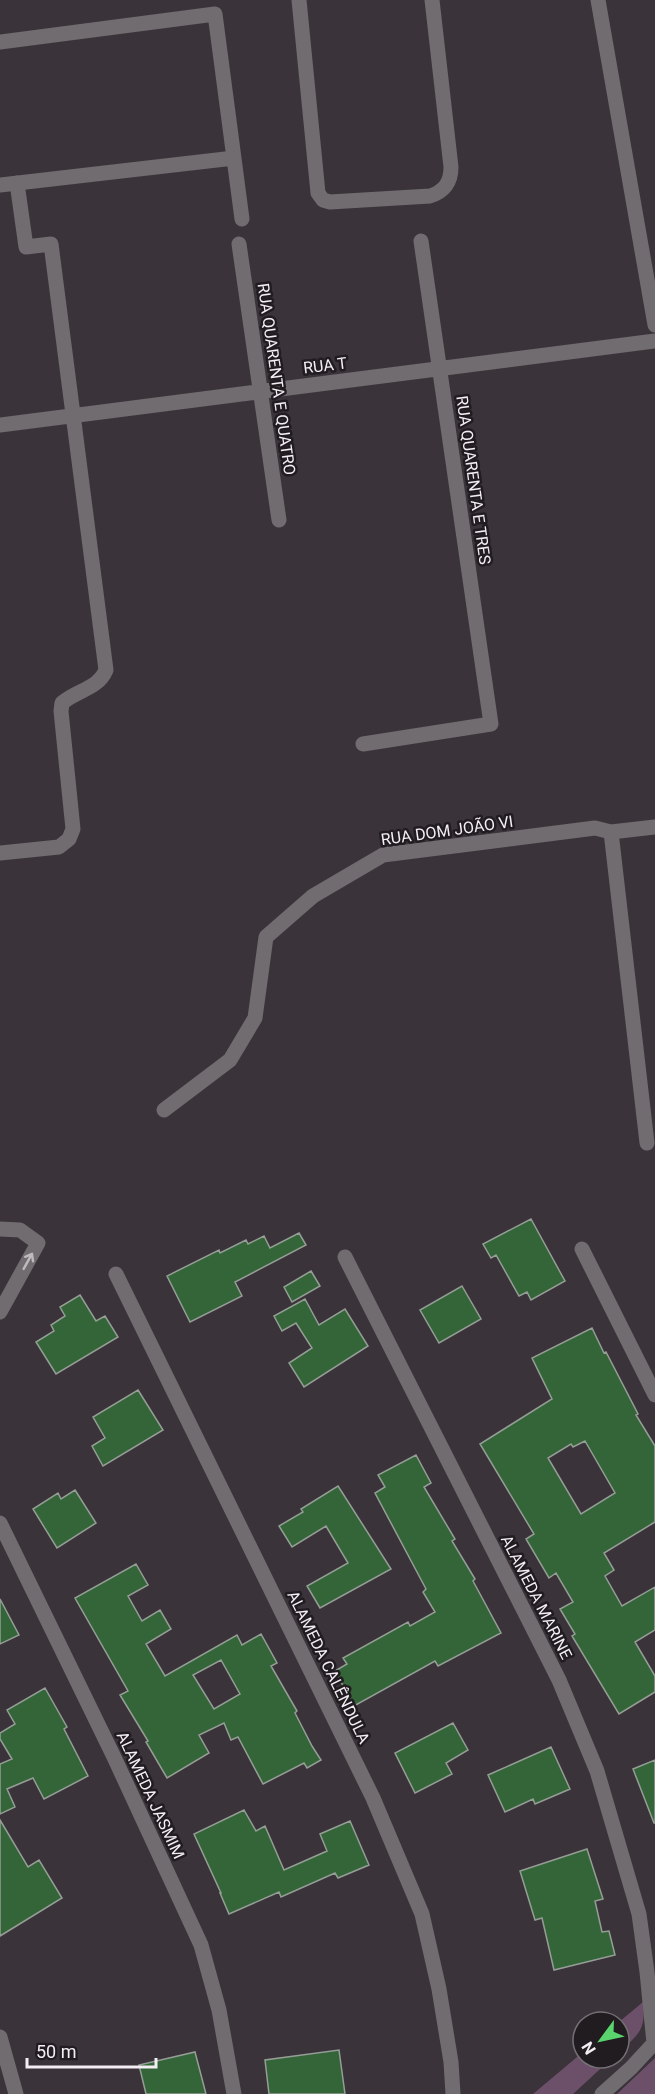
<svg xmlns="http://www.w3.org/2000/svg" width="655" height="2094" viewBox="0 0 655 2094" font-family="Roboto,sans-serif">
  <style>
    .green { fill: #6c506a }
    .building { fill: #336539; stroke: #959e96; stroke-width: 1.5; fill-rule: evenodd }
    .lines { fill: none; stroke-linecap: round; stroke-linejoin: round }
    .minor { stroke: #706c6f; stroke-width: 15 }
    .oneway { stroke: #bfbabe }
    .labels { text-anchor: middle; stroke-width: 5; stroke-linejoin: round; paint-order: stroke }
    .street-label { font-size: 16px; fill: #f3eef3; stroke: #201c20 }
  </style>
  <rect width="100%" height="100%" fill="#3b333a"/>
  <path class="green" d="M643 2002C646 2030 639 2034 619 2052V2022Z
    M583 2052V2058H612L573 2094H533Z
    M655 2058V2094H617Z"/>
  <path class="building" d="M531 1219 565 1281 531 1300 527 1292 519 1296 496 1255 491 1258 483 1244Z
    M299 1233 306 1245 235 1282 242 1296 190 1322 167 1276 219 1250 220 1253 246 1240 248 1244 264 1236 270 1248Z
    M311 1271 320 1286 292 1302 284 1287Z
    M462 1286 481 1319 439 1343 420 1310Z
    M80 1295 96 1321 105 1316 118 1337 56 1374 36 1342 54 1331 51 1325 65 1316 60 1307Z
    M305 1299 319 1325 345 1309 368 1346 304 1387 289 1363 312 1348 296 1323 282 1331 274 1316Z
    M592 1328 604 1353 606 1352 638 1414 636 1415 655 1446V1522L604 1553 614 1570 605 1576 622 1606 655 1587V1630L635 1642 655 1676V1692L619 1714 572 1636 575 1634 560 1609 573 1602 556 1573 549 1578 526 1539 534 1534 480 1444 552 1399 532 1358ZM585 1441 615 1493 581 1514 548 1458 571 1444 573 1447Z
    M138 1390 163 1430 103 1466 92 1446 105 1438 93 1417Z
    M416 1455 431 1483 424 1487 455 1539 452 1541 475 1579 473 1581 501 1633 438 1666 435 1661 354 1706 335 1671 347 1664 343 1658 408 1622 410 1626 435 1612 423 1592 426 1589 375 1493 385 1487 378 1475Z
    M338 1486 391 1569 320 1608 307 1586 348 1563 326 1526 292 1547 279 1526 303 1512 301 1509Z
    M75 1490 96 1523 57 1548 33 1509 58 1493 61 1499Z
    M136 1564 148 1585 128 1596 142 1621 160 1610 171 1629 146 1644 165 1676 237 1635 242 1645 261 1634 277 1663 271 1666 297 1711 295 1713 312 1746 321 1760 307 1768 304 1763 263 1784 238 1737 231 1740 224 1723 199 1735 209 1753 167 1778 146 1742 148 1741 120 1695 128 1691 75 1598ZM221 1660 240 1694 214 1709 193 1675Z
    M0 1599 19 1635 0 1644Z
    M45 1688 67 1727 64 1729 88 1776 44 1799 33 1778 7 1789 15 1807 0 1814V1764L12 1759 0 1739V1733L15 1724 7 1710Z
    M453 1723 468 1750 446 1763 452 1774 415 1793 395 1753Z
    M551 1747 570 1789 535 1804 533 1799 505 1812 488 1775Z
    M655 1760V1823H654L633 1769Z
    M244 1810 256 1831 265 1826 284 1870 327 1851 320 1834 350 1821 369 1865 338 1878 335 1873 281 1897 279 1892 229 1914 220 1893H221L194 1834Z
    M0 1820 28 1867 39 1860 62 1898 0 1936Z
    M587 1849 603 1899 595 1901 602 1932 609 1931 615 1955 554 1970 542 1918 535 1920 520 1871Z
    M339 2050 345 2094H269L265 2060Z
    M195 2052 206 2094H146L139 2065Z"/>
  <g class="lines">
    <path class="minor" d="M299 0 318 193 323 200 330 202 430 196C445 191 451 182 451 167L432 0
      M598 0 655 325
      M0 42 215 14 242 219
      M0 185 234 158
      M239 244 279 520
      M0 425 655 341
      M363 744 491 724 421 241
      M611 832 647 1143
      M0 853 59 847 69 839 73 829 61 711 62 703C77 690 98 689 106 670L51 244 26 247 17 183
      M164 1110 230 1060 255 1018 266 937 313 896 383 855 595 828 611 832 655 827
      M0 1229 20 1230 38 1243 0 1312
      M582 1249 655 1395
      M345 1257 559 1680 597 1771 639 1914 647 1972 654 2043
      M116 1274 373 1798 422 1914 439 1989 451 2062 453 2094
      M0 1523 114 1757 201 1945 219 2010 234 2094
      M0 2037 16 2094
      M602 2094 631 2068 655 2042"/>
  </g>
  <defs><path id="oneway-shaft" d="M-6 0H5M1.5-3L5.5 0L1.5 3" fill="none" stroke-width="1.6" stroke-linecap="round" stroke-linejoin="round" transform="scale(1.5)"/></defs>
  <use class="oneway" href="#oneway-shaft" transform="translate(28 1261) rotate(-61)"/>
  <g class="labels">
    <g class="street-label">
      <text transform="translate(325 365) rotate(-7)" y="6">RUA T</text>
      <text transform="translate(277 379) rotate(82)" y="6">RUA QUARENTA E QUATRO</text>
      <text transform="translate(474 480) rotate(82)" y="6">RUA QUARENTA E TRES</text>
      <text transform="translate(447 830) rotate(-8)" y="6">RUA DOM JOÃO VI</text>
      <text transform="translate(537 1597) rotate(63)" y="6">ALAMEDA MARINE</text>
      <text transform="translate(329 1667) rotate(64)" y="6">ALAMEDA CALÊNDULA</text>
      <text transform="translate(151 1795) rotate(65)" y="6">ALAMEDA JASMIM</text>
    </g>
  </g>
  <g transform="translate(601 2040) rotate(237)"><circle r="28" fill="#201c20" stroke="#747074" stroke-width="1.5"/>
  <path d="M0-4.5L10 22L0 15L-10 22Z" fill="#5ad56e"/>
  <text y="-9" font-size="16" font-weight="bold" text-anchor="middle" fill="#f3eef3">N</text>
  </g>
  <path d="M27 2058v9h129v-9" fill="none" stroke="#f3eef3" stroke-width="3"/>
  <text x="36" y="2058" font-size="18" fill="#f3eef3" stroke="#201c20" stroke-width="4.5" paint-order="stroke">50 m</text>
</svg>
